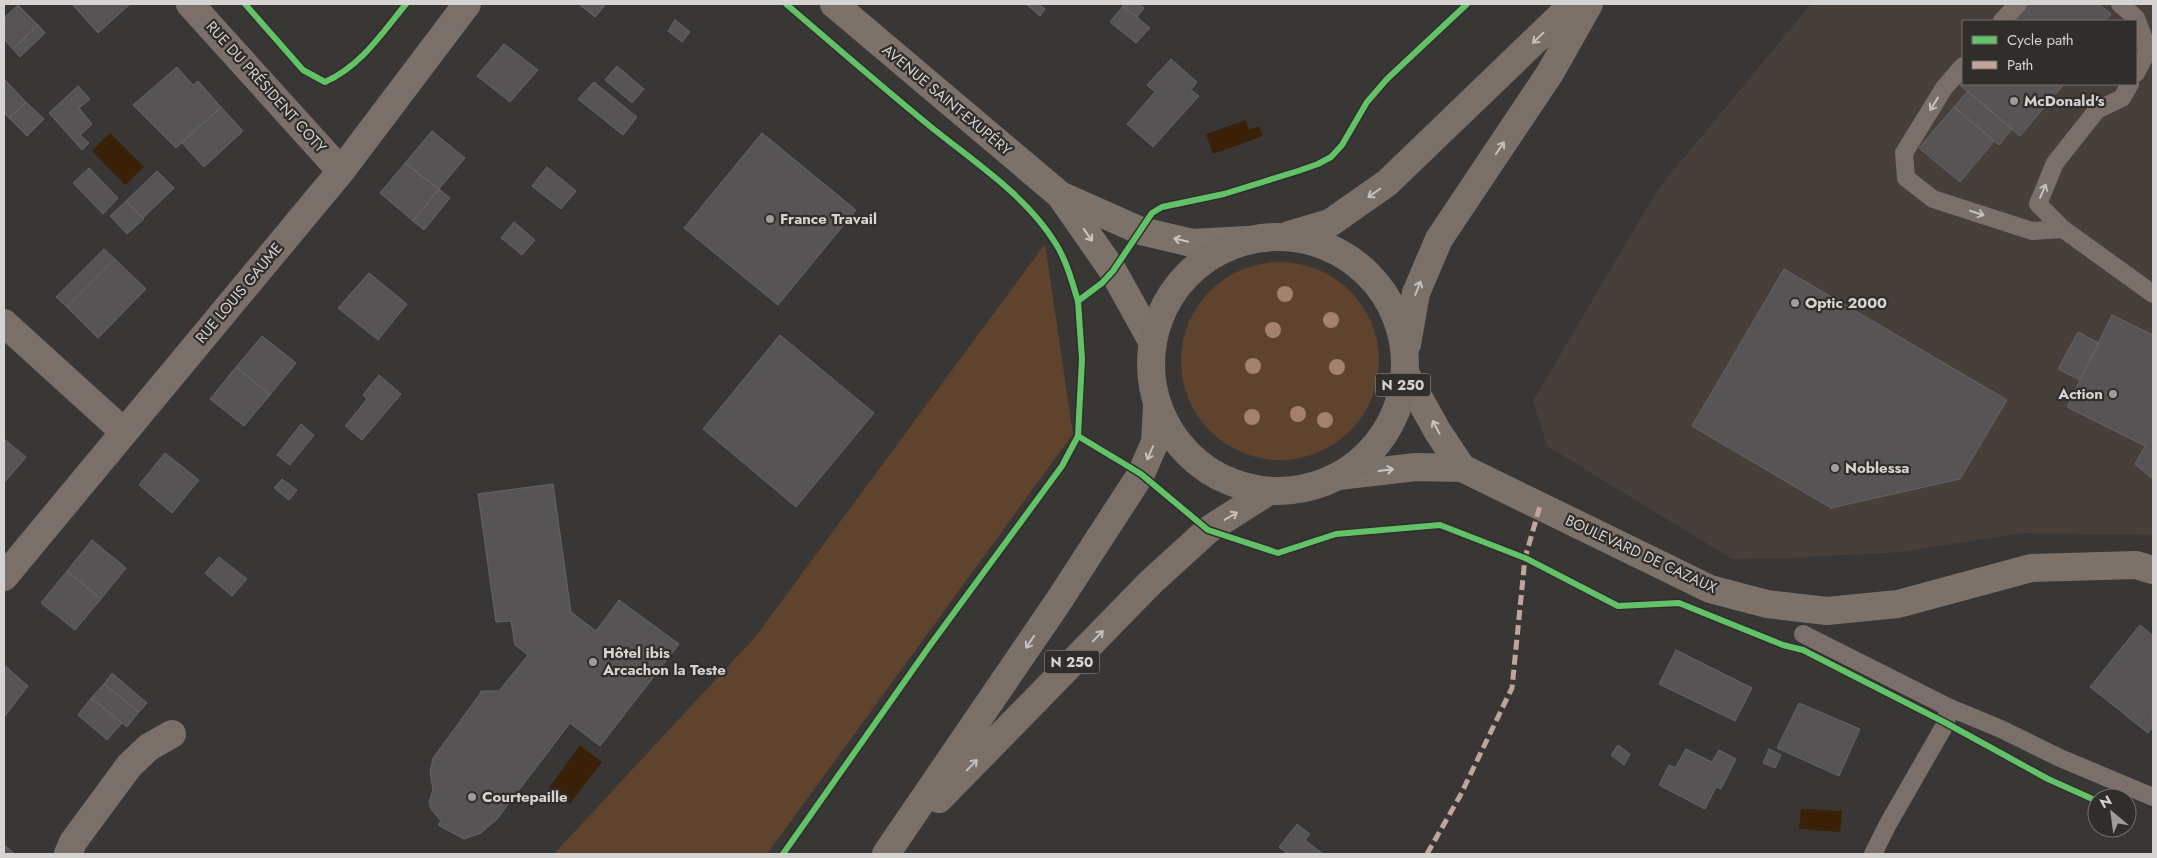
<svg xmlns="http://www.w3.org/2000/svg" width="2157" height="858" viewBox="0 0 2157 858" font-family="Jost,sans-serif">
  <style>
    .built { fill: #463f3a; fill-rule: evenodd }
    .green { fill: #60432d }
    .water { fill: #3b2008 }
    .building { fill: #565454; stroke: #666564 }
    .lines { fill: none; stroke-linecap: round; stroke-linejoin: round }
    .service { stroke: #7a7069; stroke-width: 18 }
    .minor { stroke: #7a7069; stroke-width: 28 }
    .secondary { stroke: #7d726a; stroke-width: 28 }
    .primary { stroke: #7a7068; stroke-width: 28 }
    .quiet { stroke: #c0a59a; stroke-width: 5; stroke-dasharray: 10 5; stroke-linecap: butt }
    .cycleway-casing { stroke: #302d2b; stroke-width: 9 }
    .cycleway { stroke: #61c268; stroke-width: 6 }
    .tree { fill: #a38269 }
    .oneway { stroke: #c4c0be }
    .oneway2 { stroke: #c9c5c3 }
    .poi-dot { fill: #9f9d9c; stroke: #302d2b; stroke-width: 2 }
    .labels { text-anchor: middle; stroke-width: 4.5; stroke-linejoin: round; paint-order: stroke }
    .shield { fill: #302d2b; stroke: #a4a2a1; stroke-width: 1 }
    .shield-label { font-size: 14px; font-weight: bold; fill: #d6d4d3 }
    .street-label { font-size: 15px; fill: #d6d4d3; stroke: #302d2b }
    .poi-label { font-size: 15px; font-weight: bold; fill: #d6d4d3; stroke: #302d2b; text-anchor: start }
  </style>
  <rect width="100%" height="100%" fill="#393736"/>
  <path class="built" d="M1811 4H2153V535L2021 533 1902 552 1791 558 1732 559 1547 446 1533 401 1658 189ZM1963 21H2136V84H1963Z"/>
  <path class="green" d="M1045 244 1073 434 767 854H554L756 636Z
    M1181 361a99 99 0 1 1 198 0a99 99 0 1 1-198 0Z"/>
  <path class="water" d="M1246 120 1249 130 1259 126 1263 136 1213 154 1206 134Z
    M110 133 144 167 125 185 92 151Z
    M580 745 602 762 570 804 549 788Z
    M1801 809 1842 811 1840 832 1799 829Z"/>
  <path class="building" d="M72 4H128L129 5 98 33Z
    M579 4H606L595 17Z
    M1026 4H1038L1045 9 1040 16Z
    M1125 4H1138L1144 8 1137 17 1123 6Z
    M2028 4H2099L2111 14 2105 21H2013Z
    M18 5 38 25 13 49 4 39V18Z
    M1123 6 1150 28 1136 43 1110 22Z
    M675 20 690 32 682 42 668 31Z
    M38 25 45 33 20 57 13 49Z
    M504 44 538 70 510 102 477 76Z
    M1171 59 1197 82 1191 90 1199 96 1153 147 1127 124 1155 92 1147 85Z
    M617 66 644 89 632 103 605 80Z
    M177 67 193 85 198 81 221 107 176 148 133 105Z
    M4 79 26 102 9 118 4 113Z
    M1963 80V84H2064L2020 136 1960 85Z
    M594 82 637 117 623 135 578 99Z
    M78 86 90 99 79 108 92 124 80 135 89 143 82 150 49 113Z
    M1968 91 2012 129 1999 145 1954 107Z
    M26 102 44 119 27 136 9 118Z
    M221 107 243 131 204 167 182 143Z
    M1954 107 1994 141 1960 182 1919 148Z
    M432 131 465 158 439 189 405 163Z
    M762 133 856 210 778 305 684 228Z
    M405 163 439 189 413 221 380 193Z
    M547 167 576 191 561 209 532 186Z
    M89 168 118 198 103 214 73 183Z
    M157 171 174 188 143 218 126 201Z
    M439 189 450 198 424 230 413 221Z
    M126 201 144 219 127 234 110 216Z
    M514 222 535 240 522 255 501 238Z
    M104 249 115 259 67 307 56 297Z
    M115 259 146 289 98 338 67 307Z
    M1784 269 2007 400 1960 479 1831 508 1692 426Z
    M369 273 407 304 378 340 338 308Z
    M2112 315 2153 335V479L2135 464 2145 446 2067 407Z
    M2078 332 2099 343 2080 380 2058 369Z
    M780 335 874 413 796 507 703 429Z
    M262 336 296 363 270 395 236 367Z
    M236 367 270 395 244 426 210 399Z
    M379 375 401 394 362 440 345 426 367 399 363 395Z
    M301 424 314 435 290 465 277 455Z
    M4 439 26 457 4 483Z
    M165 453 199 480 172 513 139 485Z
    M282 479 297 490 289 500 274 488Z
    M553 484 571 612 596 631 619 600 679 644 600 746 570 723 497 819 481 833 464 839 438 825 441 821 431 809 429 802 433 790 430 772 433 758 480 694 481 691H499L528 655 515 645 511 621 496 622 478 494Z
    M92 540 126 568 101 599 67 571Z
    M219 557 247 579 232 596 205 573Z
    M67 571 101 599 75 630 41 603Z
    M2140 625 2153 636V715L2151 718 2153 719V726L2148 733 2090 687Z
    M1676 650 1752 688 1735 721 1659 684Z
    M4 665 28 686 4 717Z
    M112 673 147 703 139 712 104 684Z
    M104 684 139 712 127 727 91 698Z
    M91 698 122 723 107 740 78 715Z
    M1799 703 1860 729 1839 776 1777 748Z
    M1618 745 1630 754 1624 765 1611 755Z
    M1686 749 1712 762 1719 750 1736 759 1721 789 1716 787 1705 809 1659 785 1669 765 1675 768Z
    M1769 749 1781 755 1775 768 1763 763Z
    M1297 824 1310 834 1305 840 1323 854H1284L1286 852 1279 847Z
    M4 845 15 854H4Z"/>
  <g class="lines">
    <path class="service" d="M2120 4 2136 18 2148 50 2136 73
      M2002 21 2018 4
      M1963 66 1944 88 1904 153 1906 178 1933 199 2032 231 2063 229
      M2130 84 2122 98 2097 110 2055 163 2038 204 2063 229 2153 294
      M1803 634 1948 707 2001 729 2060 758 2153 797
      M1873 854 1888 824 1946 723 1948 707"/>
    <path class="minor" d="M190 4 341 171
      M4 323 124 432
      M4 577 341 171 467 4
      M68 854 73 842 129 766 149 747 172 734"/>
    <path class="secondary" d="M834 4 1060 195 1113 271 1152 341
      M1060 195 1141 231 1192 243 1247 240
      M1405 373 1438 432 1462 468
      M1338 476 1416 467 1462 468 1710 589 1767 604 1827 611 1898 604 2031 568 2136 565 2153 570"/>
    <path class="primary" d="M1289 235 1330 223 1387 183 1573 4
      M1151 364a127 127 0 1 1 254 0a127 127 0 1 1-254 0Z
      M1407 344 1416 293 1439 239 1550 73 1589 4
      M939 799 1151 582 1208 530 1269 491
      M886 854 1058 602 1141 474 1155 442 1157 406"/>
    <path class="quiet" d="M1427 854 1460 796 1512 688 1525 558 1540 506"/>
    <g class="cycleway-casing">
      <path id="cycleway" d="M245 4 303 70 325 82C361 66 382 33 406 4
        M786 4C834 45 882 87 931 127 974 162 1027 196 1056 244 1067 262 1072 282 1078 301
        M1078 436 1141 474 1208 530 1278 553 1336 534 1440 525 1525 558 1618 606 1679 603 1783 645 1803 650 1946 723 2048 779 2097 801
        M783 854 931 644 1062 466 1078 436 1082 359 1078 301 1102 283 1113 271 1152 213 1162 207 1224 194 1298 171 1318 164 1331 157 1342 145 1367 102 1387 79 1467 4"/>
    </g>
    <use href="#cycleway" class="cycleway"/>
  </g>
  <g class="tree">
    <circle cx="1285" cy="294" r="8"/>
    <circle cx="1331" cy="320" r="8"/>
    <circle cx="1273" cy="330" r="8"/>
    <circle cx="1253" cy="366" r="8"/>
    <circle cx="1337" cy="367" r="8"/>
    <circle cx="1298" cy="414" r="8"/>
    <circle cx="1252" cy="417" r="8"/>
    <circle cx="1325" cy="420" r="8"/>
  </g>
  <defs><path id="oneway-shaft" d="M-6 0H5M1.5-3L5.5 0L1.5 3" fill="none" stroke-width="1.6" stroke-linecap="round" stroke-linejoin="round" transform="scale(1.25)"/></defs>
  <g class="oneway">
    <use href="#oneway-shaft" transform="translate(1538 38) rotate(136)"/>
    <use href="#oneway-shaft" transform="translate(1934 104) rotate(122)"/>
    <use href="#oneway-shaft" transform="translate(1500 148) rotate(-56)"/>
    <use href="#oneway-shaft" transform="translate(2043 191) rotate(-67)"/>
    <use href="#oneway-shaft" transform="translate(1374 193) rotate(145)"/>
    <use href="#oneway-shaft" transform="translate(1977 213) rotate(18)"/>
    <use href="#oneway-shaft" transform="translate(1418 288) rotate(-69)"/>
    <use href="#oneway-shaft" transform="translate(1150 453) rotate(114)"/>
    <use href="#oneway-shaft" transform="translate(1231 516) rotate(-31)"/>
    <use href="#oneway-shaft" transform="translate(1098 636) rotate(-46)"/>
    <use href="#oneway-shaft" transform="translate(1030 642) rotate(124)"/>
    <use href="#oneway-shaft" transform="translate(972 765) rotate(-46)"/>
  </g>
  <g class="oneway2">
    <use href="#oneway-shaft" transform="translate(1088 235) rotate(55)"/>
    <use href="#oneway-shaft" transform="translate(1181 240) rotate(-167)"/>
    <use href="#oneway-shaft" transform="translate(1436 427) rotate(-118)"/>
    <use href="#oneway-shaft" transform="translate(1386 470) rotate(-7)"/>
  </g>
  <g class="poi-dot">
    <circle cx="2014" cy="101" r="5"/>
    <circle cx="770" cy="219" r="5"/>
    <circle cx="1795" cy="303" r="5"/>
    <circle cx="2113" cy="394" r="5"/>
    <circle cx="1835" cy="468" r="5"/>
    <circle cx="593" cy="662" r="5"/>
    <circle cx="472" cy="797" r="5"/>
  </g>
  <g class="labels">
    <g class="shield">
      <rect x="1375.5" y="373.5" width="55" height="23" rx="4"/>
      <rect x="1044.5" y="650.5" width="55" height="23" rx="4"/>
    </g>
    <g class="shield-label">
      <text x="1403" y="390">N 250</text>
      <text x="1072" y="667">N 250</text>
    </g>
    <g class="street-label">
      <text transform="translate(266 87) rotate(48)" y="5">RUE DU PRÉSIDENT COTY</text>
      <text transform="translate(947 100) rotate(40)" y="5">AVENUE SAINT-EXUPÉRY</text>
      <text transform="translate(239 293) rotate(-50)" y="5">RUE LOUIS GAUME</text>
      <text transform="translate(1641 554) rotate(25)" y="5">BOULEVARD DE CAZAUX</text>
    </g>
    <g class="poi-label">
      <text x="2024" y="106">McDonald's</text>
      <text x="780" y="224">France Travail</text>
      <text x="1805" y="308">Optic 2000</text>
      <text x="2103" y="399" text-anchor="end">Action</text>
      <text x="1845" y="473">Noblessa</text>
      <text x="603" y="658">Hôtel ibis<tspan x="603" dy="17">Arcachon la Teste</tspan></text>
      <text x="482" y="802">Courtepaille</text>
    </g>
  </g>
  <rect width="2157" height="858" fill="none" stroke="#d6d4d3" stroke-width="10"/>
  <rect x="1962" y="20" width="175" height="65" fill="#302d2b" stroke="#72706e"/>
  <rect x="1972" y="36" width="25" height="8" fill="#61c268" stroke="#72706e"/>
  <text x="2007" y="45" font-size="15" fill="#d6d4d3">Cycle path</text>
  <rect x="1972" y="61" width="25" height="8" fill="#c0a59a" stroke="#72706e"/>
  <text x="2007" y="70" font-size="15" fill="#d6d4d3">Path</text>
  <g transform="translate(2112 813) rotate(331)"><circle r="24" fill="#302d2b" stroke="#72706e"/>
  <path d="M0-4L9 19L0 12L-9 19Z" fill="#9f9d9c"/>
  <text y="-8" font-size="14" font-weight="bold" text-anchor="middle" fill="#d6d4d3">N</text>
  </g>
</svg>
